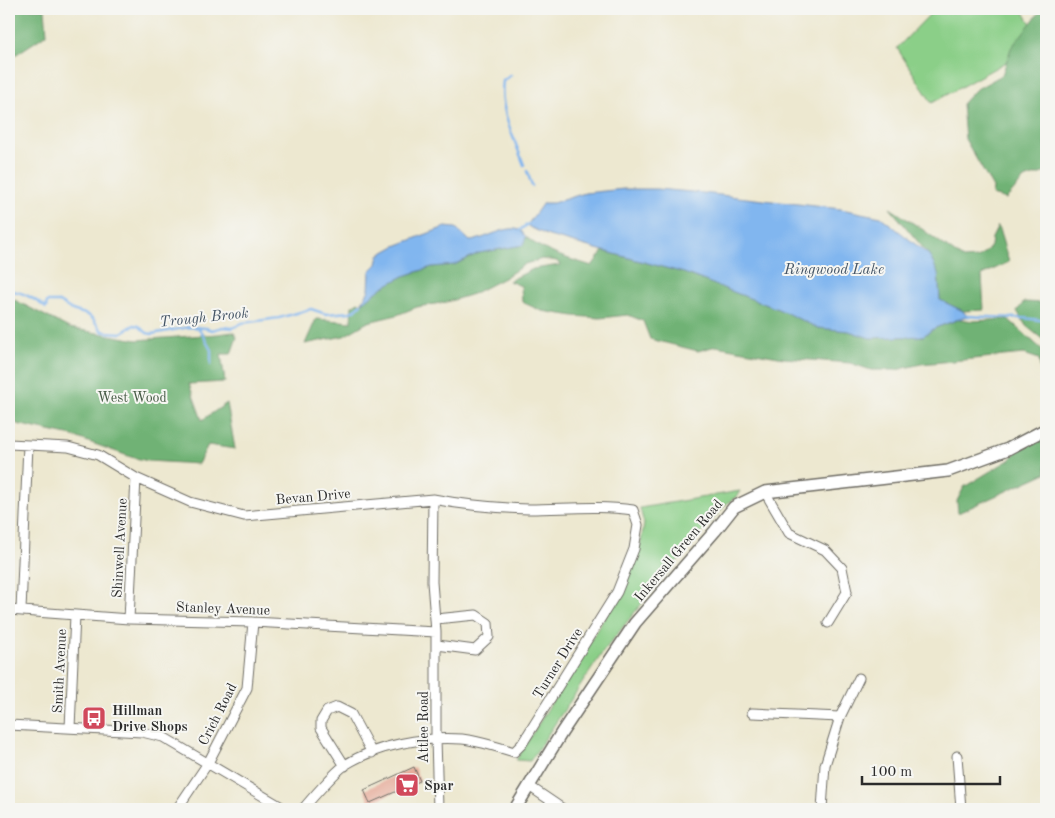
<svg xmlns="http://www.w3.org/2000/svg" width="1055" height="818" viewBox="0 0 1055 818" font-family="'Old Standard TT',serif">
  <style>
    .green { fill: #8bcf88; stroke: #5b7d5a }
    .forest { fill: #70b274; stroke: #4e6e50 }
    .water { fill: #81b6ef; stroke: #56708d }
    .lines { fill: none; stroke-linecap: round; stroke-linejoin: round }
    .stream { stroke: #81b6ef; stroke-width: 2.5 }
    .building { fill: #e6ad9c }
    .minor-casing { stroke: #6f6d65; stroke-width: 11 }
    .tertiary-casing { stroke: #6f6d65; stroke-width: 14 }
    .minor { stroke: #fff; stroke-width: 9 }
    .tertiary { stroke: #fff; stroke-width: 11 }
    .labels { text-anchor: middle; stroke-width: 4; stroke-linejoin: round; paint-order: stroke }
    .park-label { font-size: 14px; fill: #485c47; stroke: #f6f6f2 }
    .street-label { font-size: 14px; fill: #2b2b2b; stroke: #f6f6f2 }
    .poi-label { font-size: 14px; font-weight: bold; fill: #2b2b2b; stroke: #f6f6f2; text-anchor: start }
    .water-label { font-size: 15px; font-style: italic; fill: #455566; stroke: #f6f6f2 }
  </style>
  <rect width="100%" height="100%" fill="#f6f6f2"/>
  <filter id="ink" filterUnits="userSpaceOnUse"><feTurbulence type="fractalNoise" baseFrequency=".02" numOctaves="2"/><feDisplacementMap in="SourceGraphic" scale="10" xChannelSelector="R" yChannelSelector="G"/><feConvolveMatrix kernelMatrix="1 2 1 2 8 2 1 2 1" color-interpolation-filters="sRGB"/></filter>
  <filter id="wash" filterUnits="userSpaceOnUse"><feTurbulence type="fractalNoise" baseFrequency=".0096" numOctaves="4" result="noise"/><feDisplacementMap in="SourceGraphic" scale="20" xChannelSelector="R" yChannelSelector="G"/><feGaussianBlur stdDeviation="1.12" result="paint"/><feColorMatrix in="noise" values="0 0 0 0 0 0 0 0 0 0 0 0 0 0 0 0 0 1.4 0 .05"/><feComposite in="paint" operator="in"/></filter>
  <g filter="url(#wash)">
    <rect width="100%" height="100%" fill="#ede8d0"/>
    <path class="green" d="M935 9H1022L1042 42 932 103 897 48Z
      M740 491 736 497 726 504 647 597 603 652 530 761 516 760 626 583 641 542 644 524 640 508Z"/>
    <path class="forest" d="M9 9H45L47 34 9 59Z
      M1042 9H1046V172L1024 179 1006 199 992 195 993 188 965 139 962 104 975 90 1002 75 1011 48Z
      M890 208 922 229 963 259 978 258 987 251 991 246 992 238 998 226 1009 262 982 275 984 310 963 311 940 300 938 273 929 255Z
      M526 237C547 254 567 258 592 266L603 251 684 273 778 309 818 328 849 331 870 338 923 336 935 328 960 319 973 321 1008 319 1046 353V383L1041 375 1039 359 1024 354 921 364 896 370H871L850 363 784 358 716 346 698 351 650 339 643 321 628 315 600 318 574 316 542 311 522 302 521 286 509 281 533 269 560 265 557 261 542 259 525 264 504 278 473 294 447 302 417 307 397 315 368 322 344 336 305 344 316 319 351 322 352 306 358 302 361 304 383 287 404 276 432 267 454 265 479 253 523 245Z
      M9 297 69 328 137 340 218 334 233 332 237 337 231 354H221L225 382 189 384 202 420 227 403 235 449 208 445 198 464 148 461 131 457 72 436 17 424 9 417Z
      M1024 302 1046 303V342L1026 326 1017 311Z
      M1046 435V473L958 513 957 501 964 487 1009 460 1017 451Z"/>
    <path class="water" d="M624 189H657L703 193 841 209 881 217 929 255 938 273 940 300 963 311 967 316 935 328 923 336 870 338 849 331 818 328 778 309 684 273 549 236 529 227 528 224 543 203H553L585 193Z
      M445 227 456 228 470 241C484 240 509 223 521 231 523 232 524 235 526 237L523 245 479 253 454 265 432 267 404 276 383 287 361 304 369 290 370 271 377 264 379 255 395 246Z"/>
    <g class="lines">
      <path class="stream" d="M511 75 503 81C499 110 514 138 524 165
        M527 171 532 186
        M520 230 528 224
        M9 291C23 291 35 299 46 308L47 302H59L72 310 88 315 93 319 102 331 106 332 121 333 134 325 139 326 147 333 152 334 189 327 206 328 212 330 223 327 233 328 242 323 279 318 311 309 326 314 350 312 355 310 361 304
        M967 316C993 318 1020 316 1046 321
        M198 327 211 350V364"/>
    </g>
    <g id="blocks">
      <path class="building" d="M414 767 420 781 370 803 364 790Z"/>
    </g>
  </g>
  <g filter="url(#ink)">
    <use href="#blocks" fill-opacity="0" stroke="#6f6d65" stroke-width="1"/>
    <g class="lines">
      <g class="minor-casing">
        <path id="minor" d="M9 444 68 447 98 455 136 478 190 502 244 516 433 499C464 505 497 508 529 509 564 509 598 505 633 510L638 525 634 549 617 592 522 744 514 752C498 747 479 741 462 739 426 736 376 745 345 765 335 772 311 799 303 809
          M765 492 789 533 825 550 842 568 847 592 828 623
          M433 499 432 582 436 632V738L438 809
          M9 610 129 619 253 622 436 632
          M21 610 28 445
          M129 619 136 478
          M436 619 476 615 488 623 489 637 475 650 437 645
          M752 713 840 717
          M9 725 142 732 163 737 285 809
          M70 728 75 615
          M957 756 961 809
          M345 766 321 728V721L327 711 337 707 351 714 372 753
          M529 786 563 809
          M177 809 208 763 247 688 253 622
          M822 809 825 765 840 717 859 678"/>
      </g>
      <g class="tertiary-casing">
        <path id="tertiary" d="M515 809 562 732 635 623 715 531 734 507 765 492 948 471 1008 449 1046 429"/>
      </g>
      <use href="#minor" class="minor"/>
      <use href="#tertiary" class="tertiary"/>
    </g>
  </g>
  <defs>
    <g id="bus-square" transform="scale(1.25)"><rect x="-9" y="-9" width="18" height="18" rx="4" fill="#d1495b" stroke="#f6f6f2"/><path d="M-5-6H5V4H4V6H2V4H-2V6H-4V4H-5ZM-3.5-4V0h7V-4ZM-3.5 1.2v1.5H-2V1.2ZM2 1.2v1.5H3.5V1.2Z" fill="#fff"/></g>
    <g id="supermarket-square" transform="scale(1.25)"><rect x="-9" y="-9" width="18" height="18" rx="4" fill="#d1495b" stroke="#f6f6f2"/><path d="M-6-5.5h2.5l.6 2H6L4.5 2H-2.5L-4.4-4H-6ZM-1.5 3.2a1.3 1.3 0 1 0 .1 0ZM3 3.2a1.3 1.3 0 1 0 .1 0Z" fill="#fff"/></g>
  </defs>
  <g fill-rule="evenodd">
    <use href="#bus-square" x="94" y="718"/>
    <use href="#supermarket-square" x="407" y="785"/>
  </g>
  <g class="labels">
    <g class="park-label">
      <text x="132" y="402">West Wood</text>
    </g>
    <g class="street-label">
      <text transform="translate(313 496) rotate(-5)" y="5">Bevan Drive</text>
      <text transform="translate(119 548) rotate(-87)" y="5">Shinwell Avenue</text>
      <text transform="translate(678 550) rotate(-50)" y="5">Inkersall Green Road</text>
      <text transform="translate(223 608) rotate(2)" y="5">Stanley Avenue</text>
      <text transform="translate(557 663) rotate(-58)" y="5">Turner Drive</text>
      <text transform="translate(59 671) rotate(-87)" y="5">Smith Avenue</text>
      <text transform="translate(217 714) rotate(-63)" y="5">Crich Road</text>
      <text transform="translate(423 727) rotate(-90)" y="5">Attlee Road</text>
    </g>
    <g class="poi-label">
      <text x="112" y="715">Hillman<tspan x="112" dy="16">Drive Shops</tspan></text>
      <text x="424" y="790">Spar</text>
    </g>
    <g class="water-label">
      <text x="834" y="274">Ringwood Lake</text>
      <text transform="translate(204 317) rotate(-6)" y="5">Trough Brook</text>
    </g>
  </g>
  <rect width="1055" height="818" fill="none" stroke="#f6f6f2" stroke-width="30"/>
  <path d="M862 776v8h138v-8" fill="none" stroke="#2b2b2b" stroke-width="2.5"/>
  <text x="870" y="776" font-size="15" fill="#2b2b2b" stroke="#f6f6f2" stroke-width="4" paint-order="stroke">100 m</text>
</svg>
